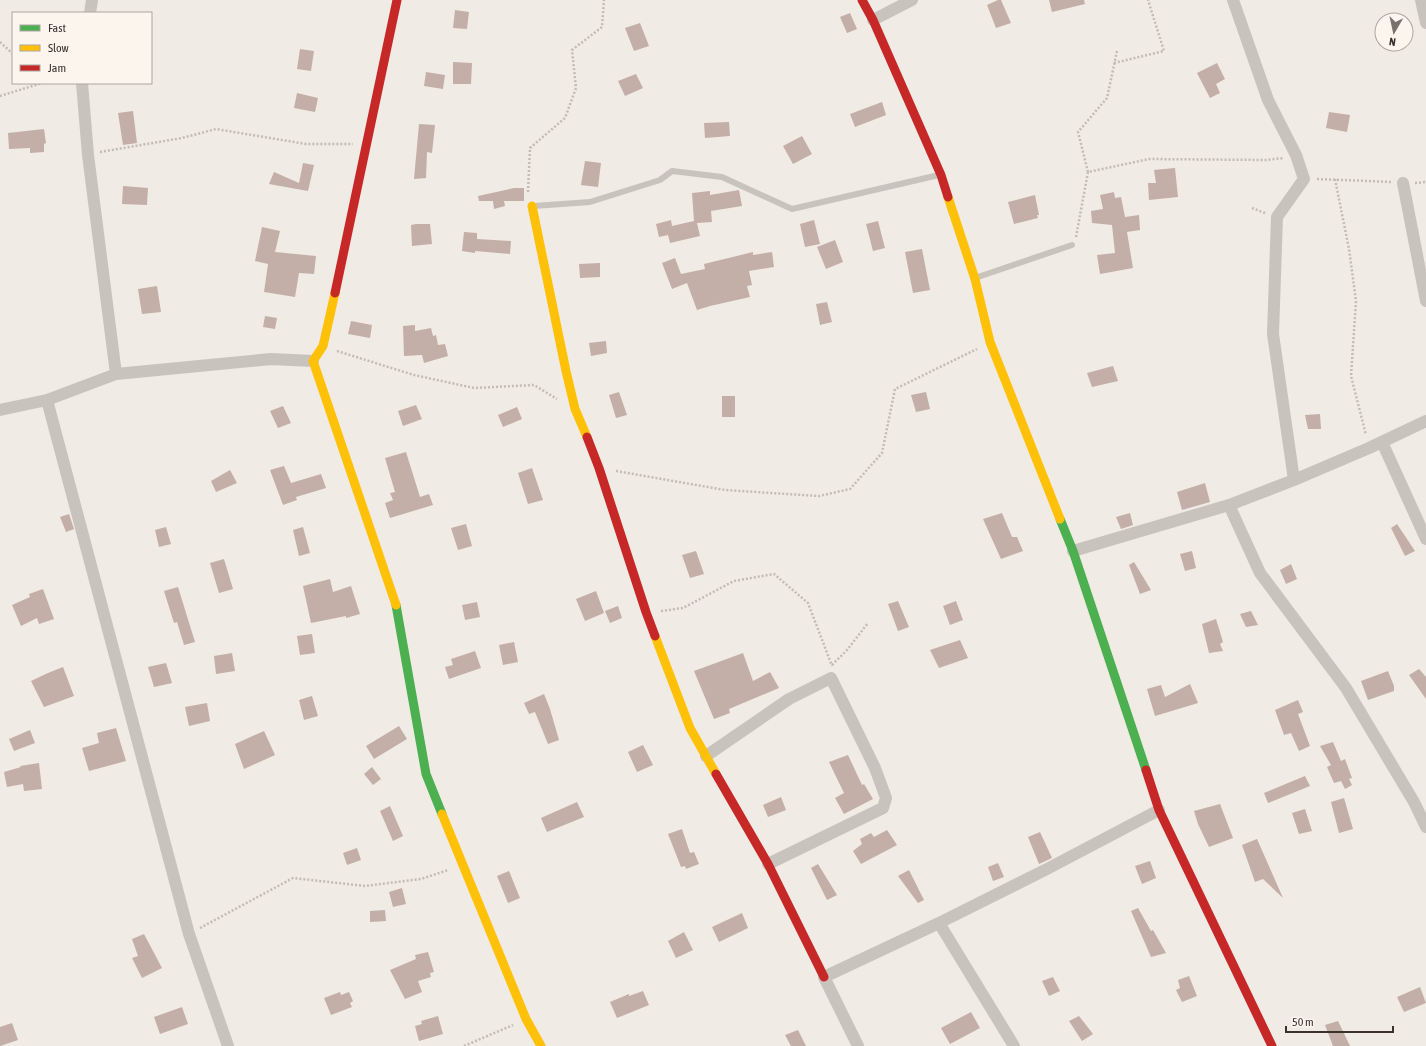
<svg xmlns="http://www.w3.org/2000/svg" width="1426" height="1046" viewBox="0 0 1426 1046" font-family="'Asap Condensed',sans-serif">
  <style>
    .building { fill: #c3afa7 }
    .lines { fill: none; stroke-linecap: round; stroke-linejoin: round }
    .path { stroke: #c2bbb6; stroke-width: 2.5; stroke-dasharray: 2 2; stroke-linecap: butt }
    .lane { stroke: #c9c3be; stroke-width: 6 }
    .street { stroke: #c9c3be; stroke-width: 12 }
    .fast { stroke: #4caf50; stroke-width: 9 }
    .slow { stroke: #ffc107; stroke-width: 9 }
    .jam { stroke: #c62828; stroke-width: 9 }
  </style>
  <rect width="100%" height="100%" fill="#f0ebe5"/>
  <path class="building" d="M998 0H1001L1011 23 996 28 987 5Z
    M1049 0H1084L1085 4 1052 12Z
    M455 10 469 12 467 29 453 28Z
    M850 13 857 29 847 33 840 17Z
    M640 23 649 46 634 51 625 28Z
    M300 49 314 51 311 71 297 69Z
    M453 62 472 63 471 84H453Z
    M1217 63 1225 79 1216 84 1220 93 1210 98 1197 73Z
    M426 72 445 75 443 89 424 86Z
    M636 74 643 88 625 96 618 81Z
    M297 93 318 98 315 112 294 108Z
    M882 102 886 115 855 127 850 114Z
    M133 111 137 143 123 145 118 113Z
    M1329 112 1350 115 1347 132 1326 128Z
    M729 122 730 136 705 138 704 123Z
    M419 124 435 125 432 153 427 152 426 178 414 179Z
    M44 129 46 143 44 144V152L30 153V148L9 149 8 133Z
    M802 136 812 154 793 164 783 146Z
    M585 161 601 163 598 187 581 185Z
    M303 163 314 165 308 191 269 184 274 172 299 183Z
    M1175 168 1178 197 1149 200 1148 183H1156L1154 170Z
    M123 186 148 188 147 205 122 204Z
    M514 188H524V201H504L505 206 494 209 493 201H479L478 196Z
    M739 190 742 206 711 211 712 222 697 223 700 236 670 243 668 235 659 237 656 224 671 220 672 226 694 221 692 193 710 191V195Z
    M1114 192 1115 198 1121 197 1125 217 1139 215 1140 230 1127 232 1133 268 1100 274 1097 255 1115 253 1112 225 1092 223 1091 211 1103 209 1100 195Z
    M1035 195 1039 215H1037L1038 218 1014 224 1008 202Z
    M814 220 820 244 805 247 800 224Z
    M878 221 885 248 873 251 866 224Z
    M416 224H430L432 244 412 246 411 225Z
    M262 227 280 231 275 252 316 256 314 274 299 273 295 297 264 292 268 264 255 261Z
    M464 232 477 233V239L511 241 510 254 475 251V253L462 251Z
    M835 240 843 262 826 269 817 247Z
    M922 249 930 290 913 293 905 252Z
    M753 252V255L772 252 774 267 749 271 752 285 747 286 750 297 710 306 697 310 687 283 672 289 662 263 675 258 681 274 705 269 704 264Z
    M600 263V277L580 278 579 264Z
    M157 286 161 312 142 314 138 289Z
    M827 302 832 322 820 325 816 304Z
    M265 316 277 318 275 329 263 327Z
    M351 321 372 325 370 338 348 334Z
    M415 325V331L431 328 433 336 436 335 438 345 445 344 448 356 424 363 422 355 404 356 403 326Z
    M606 341 607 353 591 356 589 343Z
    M1113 366 1118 381 1092 387 1087 373Z
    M619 392 627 415 616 418 609 395Z
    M926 392 930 409 916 412 911 395Z
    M722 396H735V417H722Z
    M416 405 422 419 403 426 398 411Z
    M283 406 291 423 278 428 270 411Z
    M517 407 522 419 503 427 498 415Z
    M1320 414 1321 429H1308L1305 415Z
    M406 452 420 497 429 494 433 505 390 518 385 503 393 500 390 493 395 492 385 458Z
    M284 466 291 483 321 474 326 488 296 497 297 500 283 505 270 470Z
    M532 468 543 500 528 504 518 473Z
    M230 470 237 483 216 492 211 481Z
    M1205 483 1210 502 1182 510 1177 492Z
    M1002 513 1012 537H1017L1023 551 1001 559 983 519Z
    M1130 513 1133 525 1121 529 1116 517Z
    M69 514 74 529 66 532 60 517Z
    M466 524 472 546 458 550 451 528Z
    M1397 524 1415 551 1405 556 1391 528Z
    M166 527 171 544 159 547 155 530Z
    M303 527 310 553 299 556 293 530Z
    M696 551 704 574 690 578 682 555Z
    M1192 551 1196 568 1185 571 1180 554Z
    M224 559 233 589 219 593 210 563Z
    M1134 562 1151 590 1140 594 1129 565Z
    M1291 564 1297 579 1286 584 1280 570Z
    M330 579 333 592 351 586 360 614 346 618V616L311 623 303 586Z
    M178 587 195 642 184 645 177 622 174 623 164 591Z
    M43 589 54 619 39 624 37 618 21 626 12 605 30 597 29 594Z
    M596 591 604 613 585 621 576 599Z
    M898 601 909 627 898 631 888 604Z
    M956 601 963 620 950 625 943 606Z
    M477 602 480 617 465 620 462 605Z
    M618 606 622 618 610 623 605 611Z
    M1251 611 1258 625 1246 627 1240 614Z
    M1216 619 1223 642 1220 644 1223 651 1209 653 1202 624Z
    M312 634 315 653 300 655 297 636Z
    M960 640 968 658 939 668 930 650Z
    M514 642 518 662 503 665 499 645Z
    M475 651 481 668 449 679 445 667 453 665 451 659Z
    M232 653 235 671 216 674 214 656Z
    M743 653 753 681 770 672 779 688 729 709 730 713 714 719 694 671Z
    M166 663 172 683 154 687 148 667Z
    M63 667 74 696 44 707 31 681 48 673Z
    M1419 669 1426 677V699L1409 675Z
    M1388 671 1394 686V691L1368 700 1361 681Z
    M1190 684 1198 703 1155 716 1147 689 1161 685 1165 697Z
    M544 694 550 709 559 740 548 744 535 712 529 714 524 703Z
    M312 696 318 716 304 720 299 700Z
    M1298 700 1303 712 1298 714 1310 746 1299 751 1291 733 1284 735 1275 710Z
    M207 703 210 721 189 726 185 707Z
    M399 726 407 739 374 759 366 746Z
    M116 728 126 761 89 771 82 748 99 743 97 733Z
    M30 730 35 743 14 751 9 739Z
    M264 731 275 755 244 769 235 744Z
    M1333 742 1341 761 1345 759 1352 778 1349 779 1352 785 1345 789 1341 781 1334 783 1327 767 1331 765 1320 746Z
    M643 745 653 765 637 772 628 752Z
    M848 755 862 785 864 784 873 799 844 814 835 798 844 793 829 762Z
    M39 763 42 789 24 791 23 784 7 787 4 772 21 767 20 766Z
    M372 767 381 779 373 785 364 774Z
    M1305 776 1310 786 1268 803 1264 793Z
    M781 797 786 810 768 817 763 805Z
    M1344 798 1353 829 1339 833 1331 802Z
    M577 802 584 817 547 832 541 818Z
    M1220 804 1233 838 1209 847 1198 824 1194 811Z
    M390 806 403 836 393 841 380 811Z
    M1305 809 1312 831 1299 834 1292 813Z
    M682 829 690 853 694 852 699 864 686 869 685 866 681 867 668 834Z
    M887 830 897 845 861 864 853 851 862 844 860 839 871 833 874 837Z
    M1040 832 1052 858 1039 864 1028 837Z
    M1257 839 1283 898 1263 879 1255 882 1242 845Z
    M357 848 361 860 347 865 343 853Z
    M1150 861 1156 878 1142 884 1135 866Z
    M998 863 1004 877 993 881 988 867Z
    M818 864 837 895 827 900 811 868Z
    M909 870 924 900 918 903 898 876Z
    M509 871 520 898 508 903 497 876Z
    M402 888 406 904 393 907 389 892Z
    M1138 908 1151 931 1153 930 1166 953 1151 957 1131 911Z
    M385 910 386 921 370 922V911Z
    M742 913 748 928 719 942 712 927Z
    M684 932 693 950 676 958 668 941Z
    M144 934 162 968 142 978 132 958 138 956 132 939Z
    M428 952 434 972 430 973 431 977 418 981 422 992 405 999 390 970 416 959 415 955Z
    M1189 976 1197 996 1182 1002 1176 990 1180 988 1178 980Z
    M1053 977 1060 991 1049 996 1042 981Z
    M1420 987 1426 1003 1404 1012 1397 997Z
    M643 991 649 1005 617 1018 610 1002 629 994V996Z
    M340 992 341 995 349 992 353 1001 350 1003 352 1007 331 1015 324 998Z
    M182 1007 188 1024 160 1034 154 1017Z
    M971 1012 980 1028 950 1044 941 1028Z
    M438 1016 443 1034 419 1041 415 1026 422 1024 421 1021Z
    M1079 1016 1093 1034 1082 1041 1069 1021Z
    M1338 1021 1350 1046H1333L1325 1025Z
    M12 1023 18 1040 0 1046V1027Z
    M798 1030 806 1046H791L785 1035Z"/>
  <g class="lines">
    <path class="path" d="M0 42 13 54
      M1114 63 1164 51 1148 0
      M0 96 42 83
      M100 152 182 138 216 129 306 144H353
      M1088 172 1078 132 1107 98 1117 51
      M1317 179 1392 182
      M1335 179 1349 249 1356 301 1351 376 1366 435
      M1415 183 1426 182
      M528 192 530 148 565 118 576 88 572 50 602 27 604 0
      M1252 208 1265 213
      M1076 237 1088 172 1149 159 1266 160 1284 158
      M337 351 414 375 474 388 534 385 557 399
      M616 471 725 490 819 496 850 489 882 453 895 389 977 349
      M661 611 683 608 734 581 774 574 808 603 832 666
      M832 665 847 650 868 623
      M200 928 293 878 365 886 421 879 448 870
      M464 1046 513 1025"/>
    <path class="lane" d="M534 206 590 202 660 180 672 171 722 177 792 209 939 175
      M975 278 1072 245"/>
    <path class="street" d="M1233 0 1268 100 1296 155 1304 179 1277 217 1273 334 1294 480
      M1421 0 1426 23
      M90 13 92 0
      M873 20 912 0
      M1403 183 1426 301
      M116 374 271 359 313 361
      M47 400 189 934 228 1046
      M0 410 47 400 116 374 88 155 82 83
      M1382 442 1426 539
      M1229 505 1260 573 1346 688 1414 802 1426 827
      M1073 551 1229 505 1294 480 1369 448 1426 421
      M706 756 789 699 831 678 875 768 886 798 883 808 768 864
      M939 923 1047 869 1159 810
      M858 1046 824 977 939 923 1014 1046"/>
    <path class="fast" d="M1060 519 1073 551 1146 770
      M396 605 426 774 442 814"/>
    <path class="slow" d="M948 197 975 279 990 342 1060 519
      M532 206 566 371 575 409 587 437
      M335 293 323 346 313 361 396 605
      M655 636 690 728 716 774
      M442 814 526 1019 541 1046"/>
    <path class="jam" d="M862 0 873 20 941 175 948 197
      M335 293 397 0
      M587 437 599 468 646 612 655 636
      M1146 770 1159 810 1272 1046
      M716 774 768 864 824 977"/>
  </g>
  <rect x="12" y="12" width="140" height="72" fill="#fbf5ee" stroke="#aea6a0"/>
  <rect x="20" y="25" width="20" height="6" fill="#4caf50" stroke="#aea6a0"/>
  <text x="48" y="32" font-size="12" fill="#3b302b">Fast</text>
  <rect x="20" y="45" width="20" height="6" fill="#ffc107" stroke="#aea6a0"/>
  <text x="48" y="52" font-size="12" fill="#3b302b">Slow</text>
  <rect x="20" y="65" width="20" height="6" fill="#c62828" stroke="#aea6a0"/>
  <text x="48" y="72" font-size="12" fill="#3b302b">Jam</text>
  <g transform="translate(1394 32) rotate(189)"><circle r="19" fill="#fbf5ee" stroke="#aea6a0"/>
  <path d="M0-3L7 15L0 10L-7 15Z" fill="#7a716c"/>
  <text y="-6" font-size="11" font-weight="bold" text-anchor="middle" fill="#3b302b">N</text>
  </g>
  <path d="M1286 1026v6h107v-6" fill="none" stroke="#3b302b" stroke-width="2"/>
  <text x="1292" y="1026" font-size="12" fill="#3b302b" stroke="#fbf5ee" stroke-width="3" paint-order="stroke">50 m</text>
</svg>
